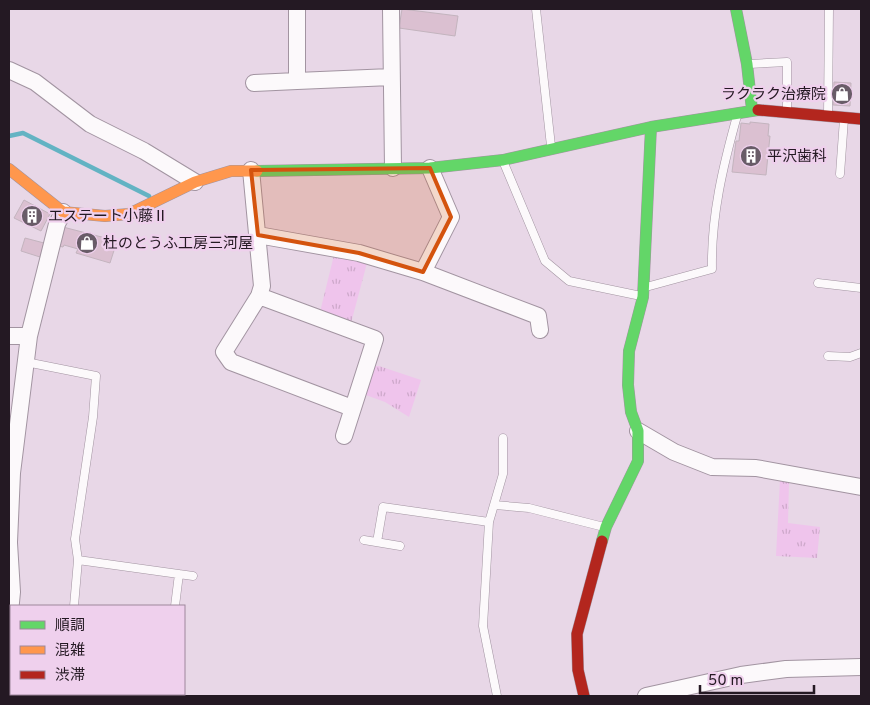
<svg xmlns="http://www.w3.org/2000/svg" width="870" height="705" viewBox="0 0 870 705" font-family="Overpass,'Noto Sans JP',sans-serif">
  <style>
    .park { fill: url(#park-tufts) }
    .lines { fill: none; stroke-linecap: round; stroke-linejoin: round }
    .stream { stroke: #63b3c3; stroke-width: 4.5 }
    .building { fill: #dbc0d1; stroke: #c3b4be }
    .lane-casing { stroke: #a294a1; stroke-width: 9 }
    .street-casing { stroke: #a294a1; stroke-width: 18 }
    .fast-casing { stroke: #a294a1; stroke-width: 12 }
    .slow-casing { stroke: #a294a1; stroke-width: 12 }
    .jam-casing { stroke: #a294a1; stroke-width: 12 }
    .lane { stroke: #fcf9fb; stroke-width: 8 }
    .street { stroke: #fcf9fb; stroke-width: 16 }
    .fast { stroke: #63d668; stroke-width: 11 }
    .slow { stroke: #ff974d; stroke-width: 11 }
    .jam { stroke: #b3261e; stroke-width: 11 }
    .marked { fill: #d4530e; fill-opacity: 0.2; stroke: #d4530e; stroke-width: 4; stroke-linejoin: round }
    .labels { text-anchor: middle; stroke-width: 4.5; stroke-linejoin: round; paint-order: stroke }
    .poi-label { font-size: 15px; fill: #241923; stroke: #efd0ed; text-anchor: start }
  </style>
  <defs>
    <pattern id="park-tufts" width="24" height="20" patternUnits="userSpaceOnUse" patternTransform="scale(1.25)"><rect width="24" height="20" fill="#efc4ec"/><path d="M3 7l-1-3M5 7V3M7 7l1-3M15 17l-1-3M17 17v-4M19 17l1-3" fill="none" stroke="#cda8ca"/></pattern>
  </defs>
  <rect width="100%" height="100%" fill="#e8d7e7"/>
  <path class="park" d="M334 255 367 263 351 323 320 312Z
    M373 366H379L421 380 409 417 385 402 363 394Z
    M780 480 789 482 788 523 820 527 817 558 776 556Z"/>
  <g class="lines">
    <path class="stream" d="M9 136 23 133 149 196"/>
  </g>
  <path class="building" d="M402 9 458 16 455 36 399 28Z
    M834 82 851 83 850 106 833 105Z
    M750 122 769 124 768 136H770L766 175 732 172 736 141H739L741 123 750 124Z
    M24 200 50 214 41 231 14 218Z
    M63 227 117 241 110 263 76 253 78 249 64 245 63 247 58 246Z
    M25 238 44 243 40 257 21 251Z"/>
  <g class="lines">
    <g class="lane-casing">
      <path id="lane" d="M536 9 551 146
        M749 64 787 62V111
        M828 115 829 9
        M503 161 545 261 569 281 641 296
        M840 174 844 119
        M818 283 861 288
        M646 287 712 269C711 216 723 166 737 116
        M828 356 850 357 861 353
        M26 362 96 376 93 417 75 539 78 560 74 606
        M495 505 529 508 604 527
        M364 540 400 546
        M377 542 383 507 489 522
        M78 560 193 576
        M175 606 179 574
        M61 696V694
        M497 696 483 626 489 522 503 474V438"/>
    </g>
    <g class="street-casing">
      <path id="street" d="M297 9V81L391 77
        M391 9 393 168
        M9 70 35 82 90 124 144 151 195 182
        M254 83 297 81
        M251 170 262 286 259 296 375 339 344 436
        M258 235 359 253 423 272 538 316 540 330
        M423 272 451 217 430 168
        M259 296 224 352 231 362 352 408
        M9 336H29
        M638 431 674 452 712 467 756 468 861 487
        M9 542 12 473 29 336 57 224 63 212
        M9 543 12 592 9 623
        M646 696 741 675 786 669 861 667"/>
    </g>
    <g class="fast-casing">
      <path id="fast" d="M736 9 747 64 752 110
        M257 171 430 168 503 160 651 127 758 110
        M602 541 606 527 638 461V431L631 412 628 385 629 351 643 297 651 127"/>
    </g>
    <g class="slow-casing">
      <path id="slow" d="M9 169 63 212 105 216 129 214 195 182 231 171H257"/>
    </g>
    <g class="jam-casing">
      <path id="jam" d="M758 110 861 119
        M584 696 578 670 577 634 602 541"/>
    </g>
    <use href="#lane" class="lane"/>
    <use href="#street" class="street"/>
    <use href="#fast" class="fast"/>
    <use href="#slow" class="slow"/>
    <use href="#jam" class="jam"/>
  </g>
  <path class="marked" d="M430 168 451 217 423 272 359 253 258 235 251 170Z"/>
  <defs>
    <g id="shop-disc" transform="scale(1.125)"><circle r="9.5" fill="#695c68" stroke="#efd0ed"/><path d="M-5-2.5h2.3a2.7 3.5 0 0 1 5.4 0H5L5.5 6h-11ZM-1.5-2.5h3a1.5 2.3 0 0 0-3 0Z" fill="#fff"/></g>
    <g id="building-disc" transform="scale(1.125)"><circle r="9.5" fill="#695c68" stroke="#efd0ed"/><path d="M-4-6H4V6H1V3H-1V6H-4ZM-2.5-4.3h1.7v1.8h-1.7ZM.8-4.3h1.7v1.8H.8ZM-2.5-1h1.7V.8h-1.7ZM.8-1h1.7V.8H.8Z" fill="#fff"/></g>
  </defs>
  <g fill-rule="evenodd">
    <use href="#shop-disc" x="842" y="94"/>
    <use href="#building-disc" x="751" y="156"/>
    <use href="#building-disc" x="32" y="216"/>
    <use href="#shop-disc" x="87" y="243"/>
  </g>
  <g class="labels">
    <g class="poi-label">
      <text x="826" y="99" text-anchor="end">ラクラク治療院</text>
      <text x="767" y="161">平沢歯科</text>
      <text x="48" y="221">エステート小藤Ⅱ</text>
      <text x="103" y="248">杜のとうふ工房三河屋</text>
    </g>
  </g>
  <rect width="870" height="705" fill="none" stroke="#241923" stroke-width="20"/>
  <rect x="10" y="605" width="175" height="90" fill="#efd0ed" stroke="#9e879c"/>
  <rect x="20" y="621" width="25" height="8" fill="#63d668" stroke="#9e879c"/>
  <text x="55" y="630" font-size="15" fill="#241923">順調</text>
  <rect x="20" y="646" width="25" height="8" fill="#ff974d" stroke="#9e879c"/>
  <text x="55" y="655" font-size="15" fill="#241923">混雑</text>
  <rect x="20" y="671" width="25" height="8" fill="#b3261e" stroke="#9e879c"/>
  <text x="55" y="680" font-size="15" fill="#241923">渋滞</text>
  <path d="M700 685v8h114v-8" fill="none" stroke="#241923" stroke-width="2.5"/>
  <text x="708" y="685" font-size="15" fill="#241923" stroke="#efd0ed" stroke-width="4" paint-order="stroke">50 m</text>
</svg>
